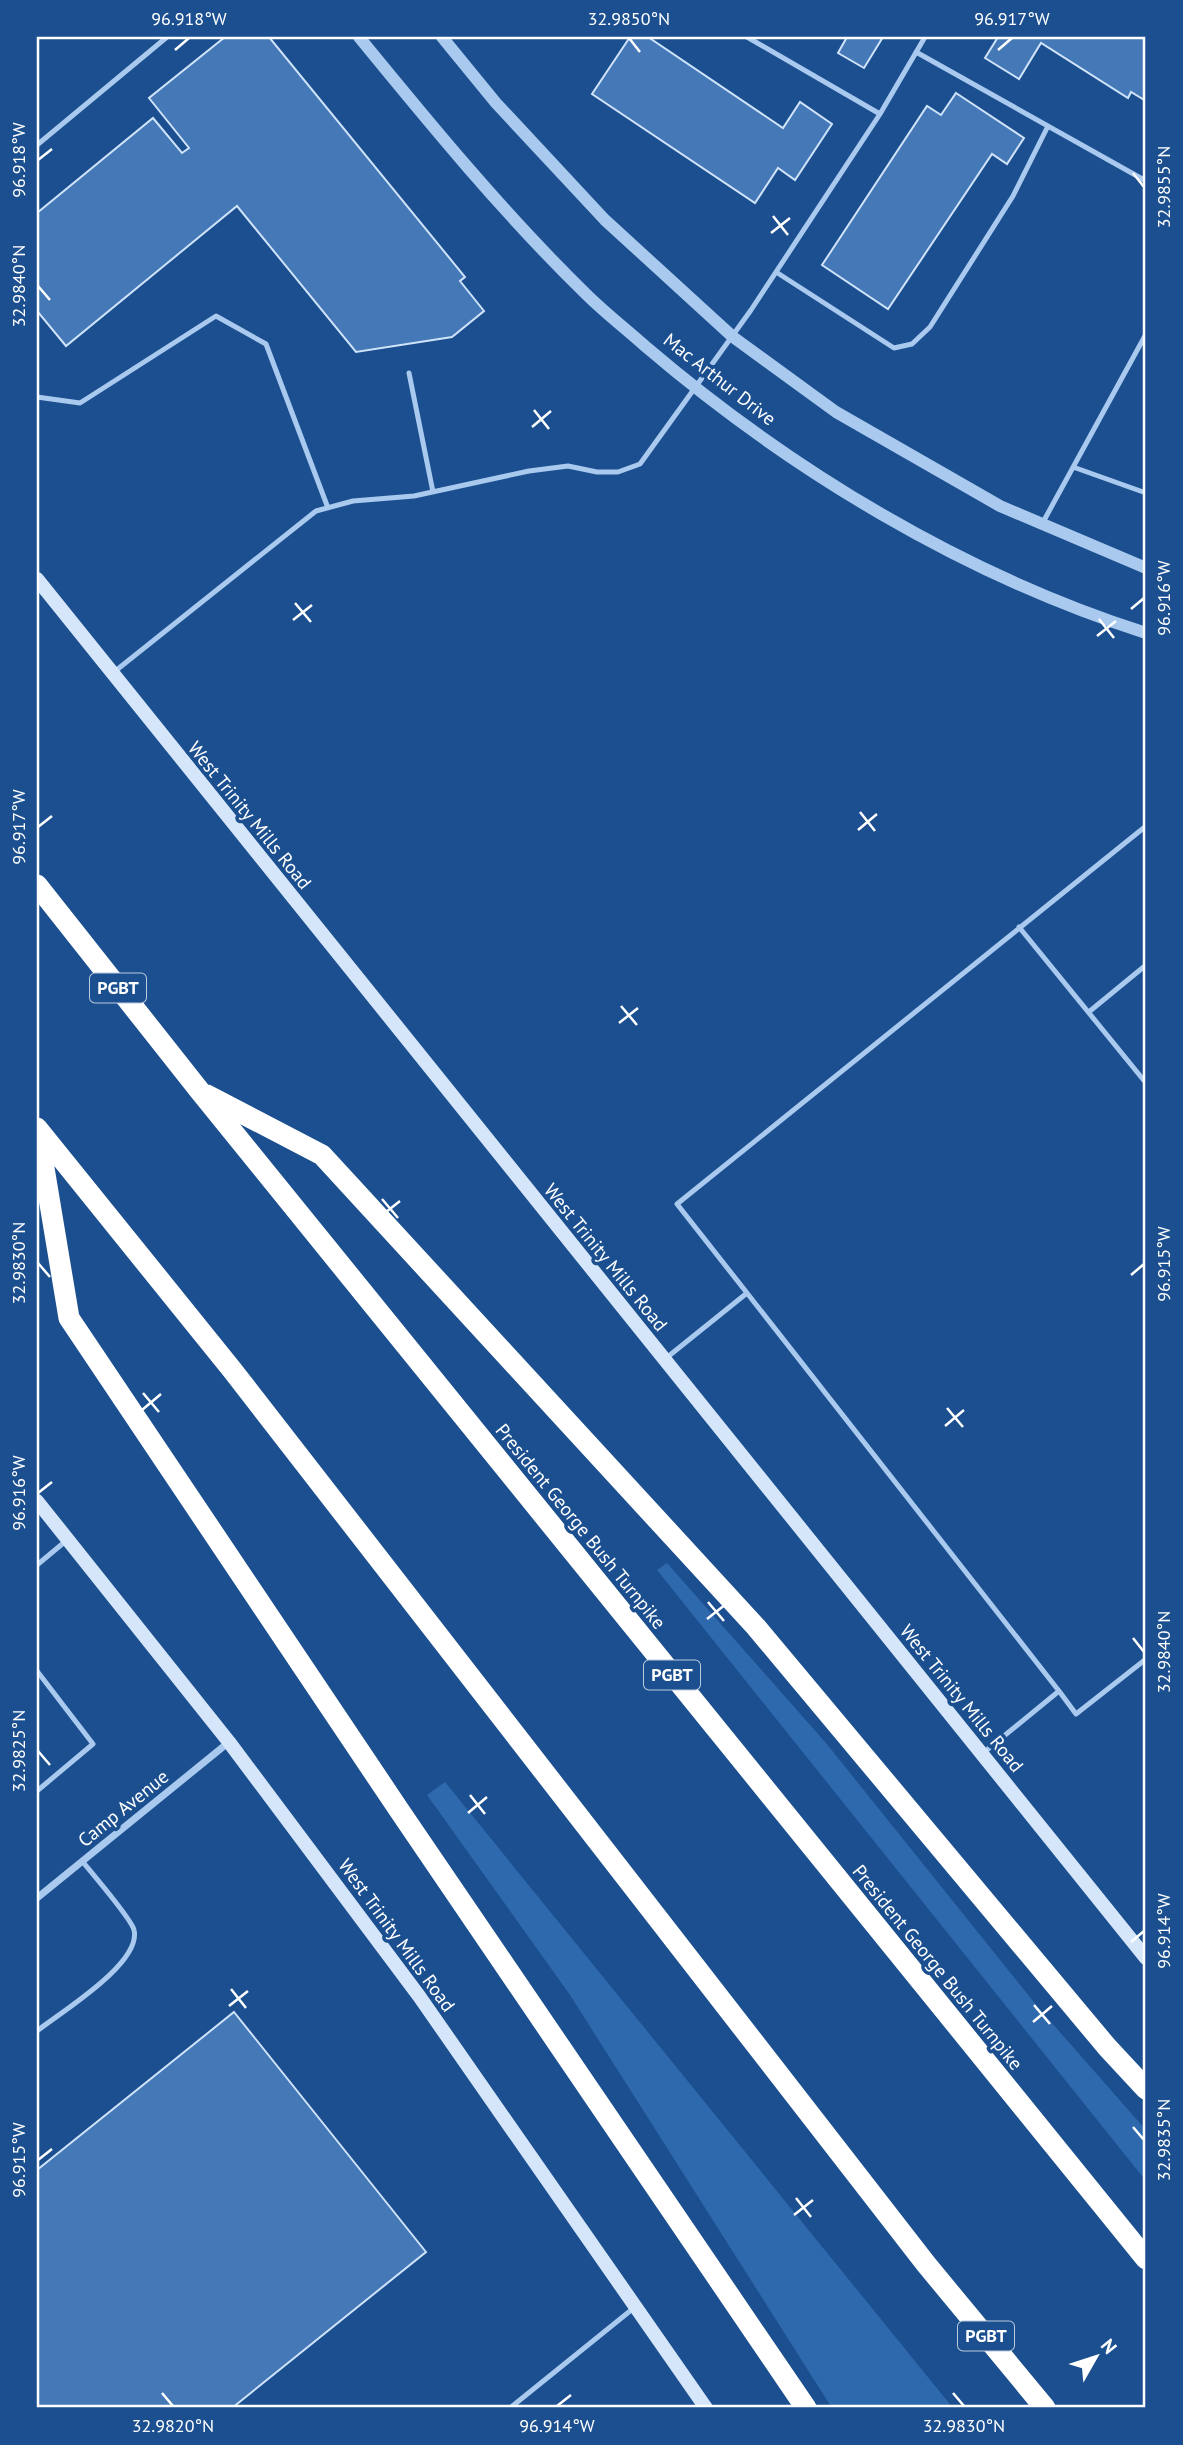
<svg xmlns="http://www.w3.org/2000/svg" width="1183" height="2445" viewBox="0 0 1183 2445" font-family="'PT Sans',sans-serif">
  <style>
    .green { fill: #2e69ad }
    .building { fill: #4478b7; stroke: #cfe3fa; stroke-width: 2 }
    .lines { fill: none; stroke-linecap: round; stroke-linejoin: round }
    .service { stroke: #a9c9ee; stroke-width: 5 }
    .minor { stroke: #a9c9ee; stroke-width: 7 }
    .tertiary { stroke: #a9c9ee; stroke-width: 12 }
    .secondary { stroke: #d6e6fa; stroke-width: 14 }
    .motorway { stroke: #fff; stroke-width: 21 }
    .ticks { fill: none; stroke: #fff; stroke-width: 2.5 }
    .labels { text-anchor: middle; stroke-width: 7; stroke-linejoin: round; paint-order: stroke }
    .shield { fill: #1b4f8f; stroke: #bbcadd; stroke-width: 2 }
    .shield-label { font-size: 18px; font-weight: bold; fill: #fff }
    .street-label { font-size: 19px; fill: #fff; stroke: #1b4f8f }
    .neatline { fill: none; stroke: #fff; stroke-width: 2.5 }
    .ticks-label { font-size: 18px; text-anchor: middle; fill: #fff }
  </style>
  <rect width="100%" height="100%" fill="#1b4f8f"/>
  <path class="green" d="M667 1563 826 1743 1037 2006 1146 2130V2181L657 1570Z
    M445 1782 953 2408H832L570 1995 427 1795Z"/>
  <path class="building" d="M225 37H269L465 277 460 281 484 311 452 337 356 352 237 206 66 346 37 311V213L153 118 182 153 189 148 149 98Z
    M630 37H648L783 128 800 102 832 124 795 180 778 168 755 203 592 94Z
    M847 37H883L864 68 838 53Z
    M998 37H1146V101L1131 92 1128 98 1041 43 1019 79 985 58Z
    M956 93 1024 138 1007 164 992 154 888 309 822 265 927 106 941 115Z
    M234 2012 426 2252 232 2408H37V2170Z"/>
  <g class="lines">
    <path class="service" d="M747 37 880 114
      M916 52 1146 181
      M37 145 167 37
      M776 272 894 348 912 344 930 327 1013 196 1048 126
      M409 373 433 492
      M37 397 80 403 216 316 266 344 328 508
      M1073 467 1146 493
      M1042 524 1146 334
      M114 672 316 511 353 501 414 496 529 471 568 466 597 472H618L640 464 751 310 880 114 925 37
      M1019 927 1146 1083
      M1090 1011 1146 965
      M747 1293 1059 1691
      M665 1359 747 1293 677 1204 1146 826
      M37 1565 67 1540
      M37 1671 93 1744 37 1791
      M982 1754 1059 1691 1076 1714 1146 1659
      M1146 1754V1756
      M37 2031C61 2012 142 1963 134 1930 132 1920 92 1873 82 1861
      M510 2408 635 2307"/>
    <path class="minor" d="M37 1898 229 1742"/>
    <path class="tertiary" d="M359 37C431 125 504 214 586 294 604 312 626 329 645 346 790 470 964 575 1146 633
      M442 37 496 103 605 220 733 337 836 412 1000 506 1146 568"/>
    <path class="secondary" d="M37 579 1146 1958
      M37 1501 229 1742 419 1996 706 2408"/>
    <path class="motorway" d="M37 885 199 1090 1146 2259
      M207 1095 322 1155 756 1627 1107 2047 1146 2089
      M37 1128 233 1371 926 2264 1045 2408
      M38 1132 69 1318 399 1810 806 2408"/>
  </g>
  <path class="ticks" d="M629 38 640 52M175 50 189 38M998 50 1012 38M38 160 52 149M1133 173 1144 187M773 216 788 235M771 233 790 218M38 286 50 300M534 410 549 429M532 427 551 411M295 603 311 622M1131 609 1144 598M1099 619 1114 638M293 620 312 605M1097 636 1116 621M860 812 875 831M38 827 52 816M858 830 877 814M621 1006 637 1025M619 1023 638 1008M382 1199 398 1218M381 1216 400 1201M38 1263 50 1277M1131 1275 1144 1264M143 1393 159 1412M947 1408 963 1427M142 1410 161 1394M945 1426 964 1410M38 1493 52 1482M708 1602 724 1621M707 1619 726 1604M1133 1638 1144 1652M38 1751 50 1765M470 1795 485 1814M468 1813 487 1797M1131 1942 1144 1931M231 1989 246 2008M1034 2005 1050 2024M229 2006 248 1991M1033 2022 1052 2006M1133 2127 1144 2140M38 2160 52 2149M796 2198 811 2217M794 2215 813 2200M162 2393 173 2406M953 2393 964 2406M557 2406 571 2395"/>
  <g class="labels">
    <g class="shield">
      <rect x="90" y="973.5" width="56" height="29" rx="5"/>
      <rect x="644" y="1660.5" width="56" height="29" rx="5"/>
      <rect x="958" y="2321.5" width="56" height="29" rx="5"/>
    </g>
    <g class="shield-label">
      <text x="118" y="994">PGBT</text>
      <text x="672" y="1681">PGBT</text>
      <text x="986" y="2342">PGBT</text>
    </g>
    <g class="street-label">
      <text transform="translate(720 379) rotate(38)" y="7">Mac Arthur Drive</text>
      <text transform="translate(250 815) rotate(51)" y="7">West Trinity Mills Road</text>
      <text transform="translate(606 1257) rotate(51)" y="7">West Trinity Mills Road</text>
      <text transform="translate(581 1526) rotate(51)" y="7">President George Bush Turnpike</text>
      <text transform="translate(962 1698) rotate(51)" y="7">West Trinity Mills Road</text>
      <text transform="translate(123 1808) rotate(-39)" y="7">Camp Avenue</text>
      <text transform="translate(397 1935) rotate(54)" y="7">West Trinity Mills Road</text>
      <text transform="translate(938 1967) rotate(51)" y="7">President George Bush Turnpike</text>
    </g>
  </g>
  <rect width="1183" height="2445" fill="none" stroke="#1b4f8f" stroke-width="77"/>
  <g transform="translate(1096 2357) rotate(51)" stroke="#1b4f8f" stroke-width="5" paint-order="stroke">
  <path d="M0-5L12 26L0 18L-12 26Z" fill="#ffffff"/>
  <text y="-10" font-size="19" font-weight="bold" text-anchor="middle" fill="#ffffff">N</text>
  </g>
  <rect x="38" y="38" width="1106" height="2368" class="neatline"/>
  <g class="ticks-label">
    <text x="189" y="25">96.918°W</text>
    <text x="629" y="25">32.9850°N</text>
    <text x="1012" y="25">96.917°W</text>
    <text transform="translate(19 160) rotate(-90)" y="6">96.918°W</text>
    <text transform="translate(1164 187) rotate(-90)" y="6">32.9855°N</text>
    <text transform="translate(19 286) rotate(-90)" y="6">32.9840°N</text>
    <text transform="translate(1164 598) rotate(-90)" y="6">96.916°W</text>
    <text transform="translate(19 827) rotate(-90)" y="6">96.917°W</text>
    <text transform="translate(19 1263) rotate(-90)" y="6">32.9830°N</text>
    <text transform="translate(1164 1264) rotate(-90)" y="6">96.915°W</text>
    <text transform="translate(19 1493) rotate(-90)" y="6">96.916°W</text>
    <text transform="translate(1164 1652) rotate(-90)" y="6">32.9840°N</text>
    <text transform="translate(19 1751) rotate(-90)" y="6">32.9825°N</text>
    <text transform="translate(1164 1931) rotate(-90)" y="6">96.914°W</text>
    <text transform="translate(1164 2140) rotate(-90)" y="6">32.9835°N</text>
    <text transform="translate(19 2160) rotate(-90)" y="6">96.915°W</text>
    <text x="173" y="2432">32.9820°N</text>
    <text x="557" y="2432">96.914°W</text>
    <text x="964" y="2432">32.9830°N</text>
  </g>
</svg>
